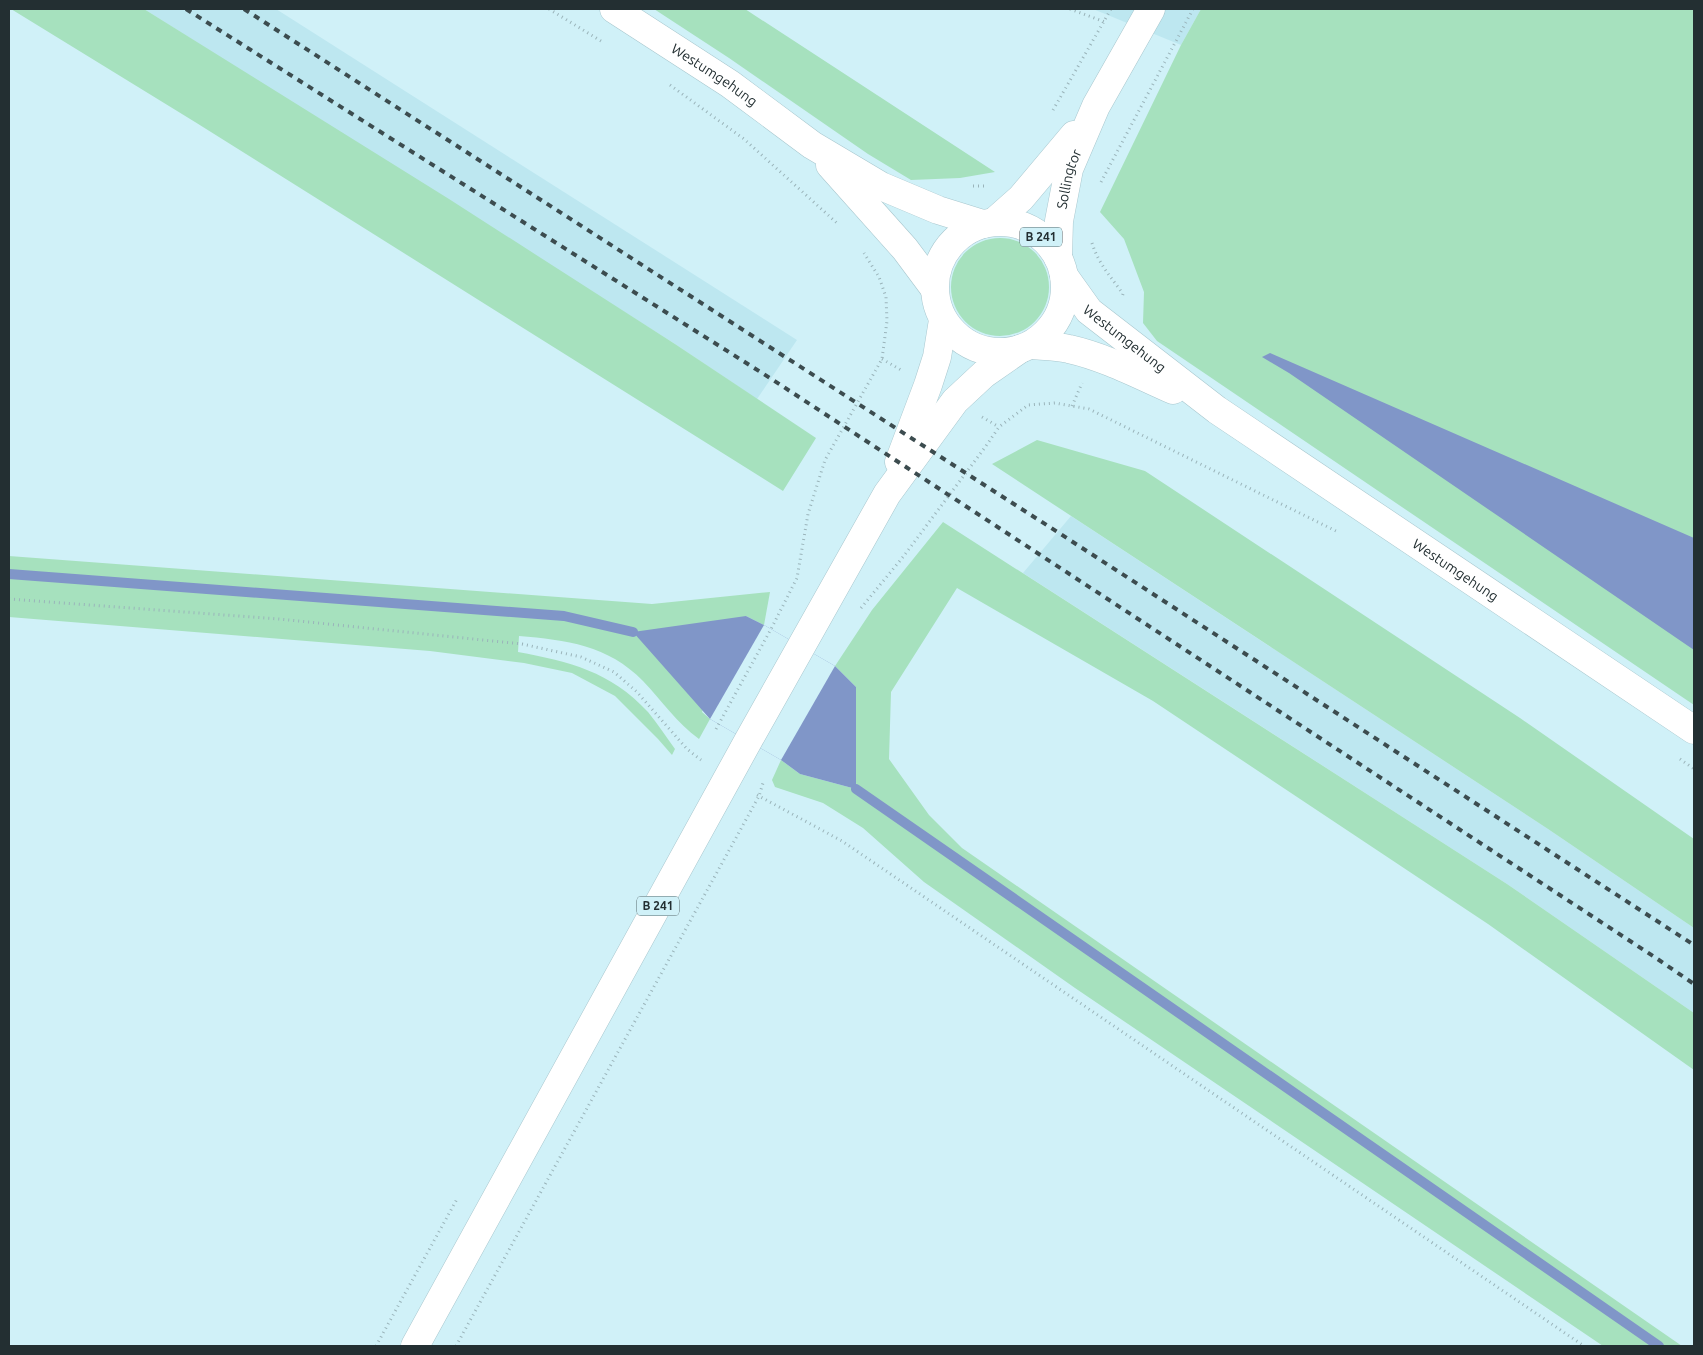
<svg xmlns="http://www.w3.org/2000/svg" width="1703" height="1355" viewBox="0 0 1703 1355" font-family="Ubuntu,sans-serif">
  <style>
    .built { fill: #bde7f0 }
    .green { fill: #a6e1be }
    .water { fill: #8096c8 }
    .pier { fill: #d0f1f8 }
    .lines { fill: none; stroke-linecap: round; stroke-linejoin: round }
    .stream { stroke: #8096c8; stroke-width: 10 }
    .secondary-casing { stroke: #a8c7ce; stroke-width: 29 }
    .primary-casing { stroke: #a8c7ce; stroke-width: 29 }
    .path { stroke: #9ab4ba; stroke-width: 3; stroke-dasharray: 1 4; stroke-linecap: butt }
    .secondary { stroke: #fff; stroke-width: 28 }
    .primary { stroke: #fff; stroke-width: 28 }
    .rail { stroke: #3c4c4f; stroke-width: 4; stroke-dasharray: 6 6; stroke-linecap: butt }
    .labels { text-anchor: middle; stroke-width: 4; stroke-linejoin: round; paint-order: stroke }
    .shield { fill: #d0f1f8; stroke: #57696d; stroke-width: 1 }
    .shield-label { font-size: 12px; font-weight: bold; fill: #232f32 }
    .street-label { font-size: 14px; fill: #232f32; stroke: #d0f1f8 }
  </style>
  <rect width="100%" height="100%" fill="#d0f1f8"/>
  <path class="built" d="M144 9H276L797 340 757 399 675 344Z
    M1093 9H1201L1181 45Z
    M1071 516 1548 829 1694 928V1013L1507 884 1023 573Z"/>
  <path class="green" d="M11 9H144L449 199 675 344 816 438 783 491 195 122Z
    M654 9H745L995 172 960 178 911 180 868 154 729 58Z
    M1201 9H1694V705L1157 341 1143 323 1144 292 1124 239 1100 212 1181 45Z
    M951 287a49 49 0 1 1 98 0a49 49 0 1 1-98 0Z
    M1037 440 1145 471 1520 718 1694 839V928L1548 829 992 464Z
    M943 522 1507 884 1694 1013V1070L1488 924 1153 701 957 588 891 692 889 759 929 815 962 848 1682 1346H1603L1075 988 924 882 863 828 823 803 775 787 772 780 781 760 800 774 856 789V687L835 666 872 610Z
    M9 556 652 604 770 592 764 625 746 616 702 712 710 719 699 739C677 723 662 701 643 681 608 645 566 640 519 636L518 652C570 662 610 671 648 712 658 724 666 737 675 749L672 755 658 739 615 696 572 673 524 663 430 651 9 617Z"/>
  <path class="water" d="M1270 353 1694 538V650L1289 373 1262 357Z
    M746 616 764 625 835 666 856 687V789L800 774 781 760 710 719 633 632Z"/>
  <path class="pier" d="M764 625 835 666 781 760 710 719Z"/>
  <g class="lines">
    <path class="stream" d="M9 574 564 616 633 632
      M856 789 1659 1346"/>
    <g class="secondary-casing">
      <g id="secondary">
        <path d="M995 221 1021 198 1074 135"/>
        <path id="s1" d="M1058 257 1059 221 1069 169 1096 106 1151 9"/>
      </g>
    </g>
    <g class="primary-casing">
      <g id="primary">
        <path id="s2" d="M614 9 730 84 812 145 881 186 938 210 983 224"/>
        <path d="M830 165 905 249 934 288"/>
        <circle cx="1000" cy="287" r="65"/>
        <path id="s3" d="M1064 276 1089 311 1217 410 1694 730"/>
        <path d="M1031 345C1043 346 1057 346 1069 349 1105 357 1139 375 1173 390"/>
        <path d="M899 462 928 385 937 357 943 320"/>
        <path d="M415 1346 748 741 887 494 955 401 984 374 1020 349"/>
      </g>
    </g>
    <path class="path" d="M549 9 601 41
      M1070 9 1105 22
      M670 85 744 139 838 224
      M1053 110 1111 9
      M1101 182 1193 9
      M973 186H987
      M1092 243C1098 263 1111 277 1123 294L1122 297
      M882 359 901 370
      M1072 406 1082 383
      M982 417 999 427
      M9 599 279 619 522 644 581 657 614 672 637 692 687 749 701 760
      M861 608 903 557 986 446 999 427 1028 405 1055 403 1089 409 1338 532
      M716 729 771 629 797 578 808 514 825 460 882 359 887 321 886 297 879 277 864 253
      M1680 759 1694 769
      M757 795 842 841 1584 1346
      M376 1346 457 1199
      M456 1346 759 796 763 783"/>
    <use href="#secondary" class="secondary"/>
    <use href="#primary" class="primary"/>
    <path class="rail" d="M186 9 770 378 1656 958 1694 984
      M244 9 1059 533 1694 945"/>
  </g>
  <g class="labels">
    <g class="shield">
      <rect x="1020" y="227.5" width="42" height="19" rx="4"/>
      <rect x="637" y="896.5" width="42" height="19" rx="4"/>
    </g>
    <g class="shield-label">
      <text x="1041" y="241">B 241</text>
      <text x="658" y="910">B 241</text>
    </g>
    <g class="street-label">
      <text dy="5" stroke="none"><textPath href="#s2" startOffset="120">Westumgehung</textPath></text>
      <text dy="5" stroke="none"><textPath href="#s1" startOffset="79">Sollingtor</textPath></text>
      <text dy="5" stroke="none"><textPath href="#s3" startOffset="88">Westumgehung</textPath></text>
      <text dy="5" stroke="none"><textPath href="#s3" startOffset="492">Westumgehung</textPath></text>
    </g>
  </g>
  <rect width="1703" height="1355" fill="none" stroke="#232f32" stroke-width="20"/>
</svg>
